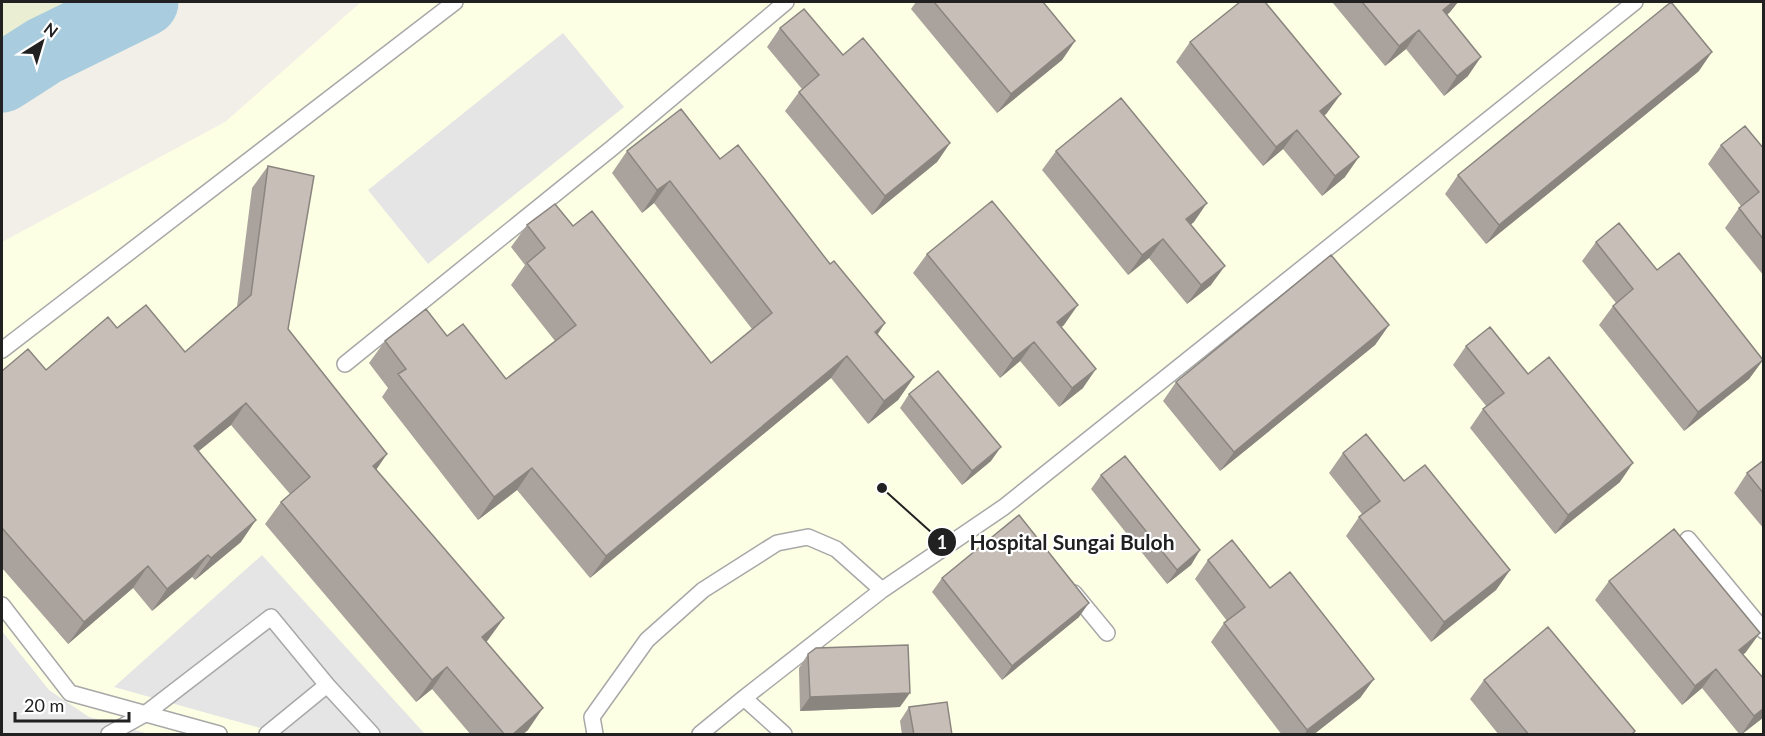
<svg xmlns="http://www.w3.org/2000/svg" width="1765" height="736" viewBox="0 0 1765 736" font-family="Lato,sans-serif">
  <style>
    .education { fill: #fcffe3 }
    .farmland { fill: #eaefd3 }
    .parking { fill: #e5e5e5 }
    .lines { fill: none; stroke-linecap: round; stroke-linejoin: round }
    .river { stroke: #a9cdde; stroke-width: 69 }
    .service-casing { stroke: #a8a8a8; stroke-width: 18 }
    .service { stroke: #fff; stroke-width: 15 }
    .wall { fill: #aaa39d }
    .shaded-wall { fill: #8b8580 }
    .building { fill: #c6beb7; stroke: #8b8580; stroke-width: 1.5 }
    .leader { fill: none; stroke: #212121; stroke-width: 2 }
    .callout-dot { fill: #212121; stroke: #fff; stroke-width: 2 }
    .mark-label { font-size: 18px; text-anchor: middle; font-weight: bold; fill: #fff }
    .callout-label { font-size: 21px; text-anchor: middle; font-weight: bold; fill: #212121; stroke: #fff; stroke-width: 4.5; stroke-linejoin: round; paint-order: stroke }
  </style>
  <rect width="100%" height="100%" fill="#f1efe8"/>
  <path class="education" d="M361 2H1763V734H2V242L225 122Z"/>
  <path class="farmland" d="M2 2H115L2 60Z"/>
  <path class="parking" d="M563 33 624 107 428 264 368 190Z
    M262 555 425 734H282L114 687Z
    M2 631 49 690 89 717 149 734H2Z"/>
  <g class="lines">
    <path class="river" d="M2 78 44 51 144 2"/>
    <g class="service-casing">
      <path id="service" d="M2 350 455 2
        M345 364 612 148 786 2
        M1688 539 1764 631
        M1074 593 1107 633
        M2 605 70 693 219 734
        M744 698 784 734
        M109 734 145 714 271 617 327 685 372 734
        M267 734 327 685
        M595 734 592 717 647 640 703 590 777 543 808 537 836 549 882 590
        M700 734 744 698 882 590 1004 507 1635 2"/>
    </g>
    <use href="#service" class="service"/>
  </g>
  <path class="wall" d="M916 2H1043L1075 41 1062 60 997 113 911 9Z
    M1332 2H1458L1450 12 1447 15 1468 76 1444 96 1406 49 1385 66Z
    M780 28 843 55 950 143 937 162 872 215 785 111 799 92 802 89 767 47Z
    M1190 42 1327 113 1324 116 1345 177 1322 196 1283 149 1263 166 1176 62Z
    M1699 71 1486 244 1445 194 1458 175Z
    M1721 145 1764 149V276L1725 228 1739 208 1741 206 1708 164Z
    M627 151 720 159 878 334 914 377 898 400 868 424 831 378 590 578 517 490 478 520 382 397 388 388 369 363 385 341 447 336 506 379 555 341 511 285 525 265 511 247 527 225 573 226 711 363 752 329 654 203 642 213 612 173Z
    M1056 151 1194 222 1191 224 1211 285 1187 304 1149 258 1128 275 1042 170Z
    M268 166 288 329 376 469 488 640 486 642 528 730 522 735H471L432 689 416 702 265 524 281 502 290 494 231 425 198 451 241 542 195 580 192 577 152 611 133 588 68 644 2 568V371L46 370 117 328 185 352 237 307 252 188Z
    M1596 242 1657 270 1763 360 1749 379 1684 431 1599 325 1613 306 1616 303 1582 261Z
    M927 254 1064 325 1061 327 1083 388 1059 407 1020 361 1000 378 913 273Z
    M1389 325 1375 345 1220 471 1163 401 1176 382Z
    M1466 346 1528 374 1620 482 1555 534 1470 428 1483 409 1487 407 1453 365Z
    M909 394 991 461 962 485 900 408Z
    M1343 453 1404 481 1510 570 1496 590 1431 642 1346 536 1359 517 1362 514 1329 473Z
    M1764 460V529L1734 493 1747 473Z
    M1101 475 1200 550 1191 565 1167 584 1091 489Z
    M1208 560 1270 588 1374 679 1360 698 1313 735H1282L1211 642 1224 623 1227 621 1195 579Z
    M942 578 1079 617 1002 680 932 592Z
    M1609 581 1746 652 1743 655 1764 679V717L1740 735 1702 688 1682 705 1595 600Z
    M808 654 900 707 800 711 799 668Z
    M1484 680 1635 731 1633 735H1499L1470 699Z
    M909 707 952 735H902L900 721Z"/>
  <path class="shaded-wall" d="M1453 2H1458L1450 12 1429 29 1443 10Z
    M1419 30 1406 49 1385 66 1399 46Z
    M1075 41 1062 60 997 113 1011 94Z
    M1712 52 1699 71 1486 244 1499 225Z
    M1481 57 1468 76 1444 96 1457 76Z
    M1341 94 1327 113 1307 130 1320 111Z
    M1297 130 1283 149 1263 166 1276 147Z
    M950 143 937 162 872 215 885 196Z
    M1359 157 1345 177 1322 196 1335 176Z
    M670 181 654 203 642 213 657 190Z
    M1207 203 1194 222 1173 239 1186 219Z
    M1163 239 1149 258 1128 275 1142 255Z
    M1225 266 1211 285 1187 304 1201 285Z
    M1078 305 1064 325 1044 342 1057 322Z
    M885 323 870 346 875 332Z
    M1389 325 1375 345 1220 471 1234 452Z
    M1034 342 1020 361 1000 378 1013 359Z
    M847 356 831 378 590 578 606 556Z
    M1763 360 1749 379 1684 431 1698 412Z
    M1096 369 1083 388 1059 407 1072 388Z
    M914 377 898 400 868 424 884 401Z
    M246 403 231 425 178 468 194 446Z
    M1001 447 991 461 962 485 972 471Z
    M387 454 372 476 373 466Z
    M1633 463 1620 482 1555 534 1568 515Z
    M532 468 517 490 478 520 494 497Z
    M256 520 241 542 195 580 211 558Z
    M1200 550 1191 565 1167 584 1177 570Z
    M208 555 192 577 152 611 167 589Z
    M148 566 133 588 68 644 84 622Z
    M1510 570 1496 590 1431 642 1444 622Z
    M1089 603 1079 617 1002 680 1012 666Z
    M504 618 488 640 466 659 482 637Z
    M1760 633 1746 652 1726 669 1739 650Z
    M447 667 432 689 416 702 432 680Z
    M1716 669 1702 688 1682 705 1695 686Z
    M1374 679 1360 698 1313 735H1304L1307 730Z
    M910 693 900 707 800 711 810 697Z
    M543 708 528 730 522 735H512Z
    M1764 708V717L1741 735 1754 716Z"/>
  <path class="building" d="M934 2H1043L1075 41 1011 94Z
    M1240 2H1265L1341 94 1320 111 1359 157 1335 176 1297 130 1276 147 1190 42Z
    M1362 2H1453L1443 10 1481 57 1457 76 1419 30 1399 46Z
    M1671 2 1712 52 1499 225 1458 175Z
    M804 9 843 55 863 38 950 143 885 196 799 92 819 75 780 28Z
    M1121 98 1207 203 1186 219 1225 266 1201 285 1163 239 1142 255 1056 151Z
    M681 109 720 159 738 145 830 264 834 261 885 323 875 332 914 377 884 401 847 356 606 556 532 468 494 497 398 374 406 369 385 341 426 309 447 336 463 324 506 379 576 325 527 263 545 248 527 225 555 204 573 226 592 211 711 363 772 313 670 181 657 190 627 151Z
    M1745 126 1764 149V240L1739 208 1759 192 1721 145Z
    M268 166 314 176 288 329 387 454 373 466 504 618 482 637 543 708 512 735H505L447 667 432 680 281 502 310 477 246 403 194 446 256 520 211 558 208 555 167 589 148 566 84 622 2 528V371L28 349 46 370 108 317 117 328 146 305 185 352 251 295Z
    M992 201 1078 305 1057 322 1096 369 1072 388 1034 342 1013 359 927 254Z
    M1619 223 1657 270 1679 253 1763 360 1698 412 1613 306 1633 289 1596 242Z
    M1331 255 1389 325 1234 452 1176 382Z
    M1490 327 1528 374 1549 357 1633 463 1568 515 1483 409 1504 393 1466 346Z
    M938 371 1001 447 972 471 909 394Z
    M1366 434 1404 481 1425 465 1510 570 1444 622 1359 517 1380 501 1343 453Z
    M1125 456 1200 550 1177 570 1101 475Z
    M1764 460V494L1747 473Z
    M1019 515 1089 603 1012 666 942 578Z
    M1674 529 1760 633 1739 650 1764 679V708L1754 716 1716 669 1695 686 1609 581Z
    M1232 540 1270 588 1290 572 1374 679 1307 730 1224 623 1245 607 1208 560Z
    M1548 627 1635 731 1631 735H1529L1484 680Z
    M908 645 910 693 810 697 808 654 816 648Z
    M947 702 952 735H914L909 707Z"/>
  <path class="leader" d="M882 488L942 542"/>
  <g class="callout-dot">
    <circle cx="882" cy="488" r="6"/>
    <circle cx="942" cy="542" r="15"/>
  </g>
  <g class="mark-label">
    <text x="942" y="549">1</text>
  </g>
  <g class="callout-label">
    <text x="1072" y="550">Hospital Sungai Buloh</text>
  </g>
  <rect width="1765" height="736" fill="none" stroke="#212121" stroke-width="6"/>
  <g transform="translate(42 42) rotate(37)" stroke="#ffffff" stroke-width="4.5" paint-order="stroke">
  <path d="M0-4.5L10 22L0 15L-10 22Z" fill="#212121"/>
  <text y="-9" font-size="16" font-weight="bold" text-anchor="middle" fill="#212121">N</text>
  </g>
  <path d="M15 712v9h114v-9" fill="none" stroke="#212121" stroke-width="3"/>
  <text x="24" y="712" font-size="18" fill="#212121" stroke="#ffffff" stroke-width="4.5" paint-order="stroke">20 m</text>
</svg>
